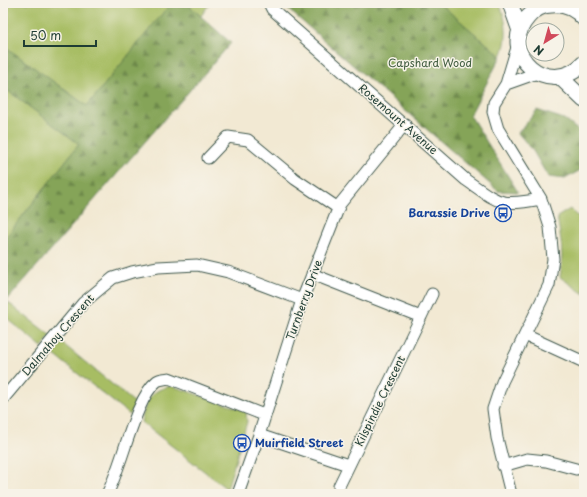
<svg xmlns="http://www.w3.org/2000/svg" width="587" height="497" viewBox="0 0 587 497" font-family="'Playpen Sans',sans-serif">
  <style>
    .green { fill: #a7bd63; stroke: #637d4c }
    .forest { fill: url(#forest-firs); stroke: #527046 }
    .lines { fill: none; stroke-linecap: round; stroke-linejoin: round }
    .street-casing { stroke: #3f574c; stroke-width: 13 }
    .secondary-casing { stroke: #3f574c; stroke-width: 17 }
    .street { stroke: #fff; stroke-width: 11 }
    .secondary { stroke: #fff; stroke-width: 15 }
    .labels { text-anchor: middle; stroke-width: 3; stroke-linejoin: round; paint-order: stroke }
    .park-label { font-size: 11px; fill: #415d40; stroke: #f7f3e8 }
    .street-label { font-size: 11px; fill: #1f3d34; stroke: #f7f3e8 }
    .transit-label { font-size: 11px; font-weight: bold; fill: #164399; stroke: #f7f3e8; text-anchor: end }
  </style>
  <defs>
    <pattern id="forest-firs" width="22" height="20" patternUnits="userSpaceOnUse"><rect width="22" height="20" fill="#85a459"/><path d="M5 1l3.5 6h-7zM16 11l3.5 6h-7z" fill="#6c874a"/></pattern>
  </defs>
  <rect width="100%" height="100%" fill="#f7f3e8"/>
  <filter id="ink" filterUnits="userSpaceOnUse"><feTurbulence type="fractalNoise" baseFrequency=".025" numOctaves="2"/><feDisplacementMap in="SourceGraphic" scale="8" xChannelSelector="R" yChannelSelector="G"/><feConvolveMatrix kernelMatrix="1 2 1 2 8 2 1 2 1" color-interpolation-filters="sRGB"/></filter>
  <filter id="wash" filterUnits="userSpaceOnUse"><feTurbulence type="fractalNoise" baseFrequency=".012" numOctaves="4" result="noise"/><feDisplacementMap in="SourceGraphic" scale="16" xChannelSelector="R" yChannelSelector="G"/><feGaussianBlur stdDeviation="0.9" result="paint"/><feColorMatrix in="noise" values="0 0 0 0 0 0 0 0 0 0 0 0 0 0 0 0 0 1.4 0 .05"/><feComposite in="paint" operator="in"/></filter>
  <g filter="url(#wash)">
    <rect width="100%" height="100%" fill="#f2e9d3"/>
    <path class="green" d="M3 3H171L87 106 3 45Z
      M186 3H210L201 16Z
      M439 3H499C507 20 509 39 501 56Z
      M3 87 79 144 3 241Z
      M570 209 584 223V294L560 277C564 256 561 238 557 217Z
      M6 301 51 336 42 347 3 315V305Z
      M62 343 135 403 130 415 53 354Z
      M172 386 246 411 247 422 227 489 141 422C146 401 149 390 172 386Z
      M584 470V494H580Z"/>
    <path class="forest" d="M171 3H186L231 43 3 305V241L79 144 3 87V45L87 106Z
      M281 3H439L501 56 470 115 518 192 498 191Z
      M537 110 564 119 584 135V168L565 179 548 177 533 151 518 133Z"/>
  </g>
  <g filter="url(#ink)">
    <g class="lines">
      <g class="street-casing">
        <path id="street" d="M269 3 272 9 466 180C499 203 500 207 541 199
          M506 84 537 73
          M208 158 228 137 248 140 295 179 338 208
          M312 274 421 317
          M525 335 584 362
          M3 399 83 303 113 278 132 272 158 267 197 265 228 272 302 300
          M259 435 348 465
          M503 466 527 459 546 461 576 469
          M339 486 432 294
          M107 494C122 467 135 398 157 381 160 379 165 379 169 378L264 415
          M238 494 259 435 302 300 340 204 405 124
          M511 494 497 438 493 409 502 382 549 285 553 259 550 227 541 199 498 129 493 112 494 103 506 84 518 44"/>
      </g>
      <g class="secondary-casing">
        <path id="secondary" d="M510 3 520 31
          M584 19C576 9 565 4 552 5 543 5 534 10 528 17 496 53 548 100 584 63
          M560 77 584 100"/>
      </g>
      <use href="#street" class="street"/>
      <use href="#secondary" class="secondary"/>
    </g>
  </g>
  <defs>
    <g id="bus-ring" transform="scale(0.9)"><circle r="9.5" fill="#f7f3e8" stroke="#1a4fb4" stroke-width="1.5"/><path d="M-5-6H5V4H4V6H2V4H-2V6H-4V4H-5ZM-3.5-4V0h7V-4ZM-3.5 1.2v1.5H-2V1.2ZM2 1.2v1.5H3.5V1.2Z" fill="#1a4fb4"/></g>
  </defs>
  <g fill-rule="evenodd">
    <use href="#bus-ring" x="503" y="213"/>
    <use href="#bus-ring" x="242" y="443"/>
  </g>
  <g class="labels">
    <g class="park-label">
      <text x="430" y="67">Capshard Wood</text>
    </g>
    <g class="street-label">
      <text transform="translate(398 119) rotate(41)" y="4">Rosemount Avenue</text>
      <text transform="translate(304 300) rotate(-70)" y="4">Turnberry Drive</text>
      <text transform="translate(58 335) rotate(-49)" y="4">Dalmahoy Crescent</text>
      <text transform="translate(380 401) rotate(-64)" y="4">Kilspindie Crescent</text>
    </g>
    <g class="transit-label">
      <text x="490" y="217">Barassie Drive</text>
      <text x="255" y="447" text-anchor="start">Muirfield Street</text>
    </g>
  </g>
  <rect width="587" height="497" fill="none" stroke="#f7f3e8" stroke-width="16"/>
  <g transform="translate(545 42) rotate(217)"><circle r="19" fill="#f7f3e8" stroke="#a1aaa0"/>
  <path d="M0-3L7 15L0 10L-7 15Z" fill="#d1495b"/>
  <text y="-6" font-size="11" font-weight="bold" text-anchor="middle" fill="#1f3d34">N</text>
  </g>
  <path d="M24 40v6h72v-6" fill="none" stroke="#1f3d34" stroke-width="2"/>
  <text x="30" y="40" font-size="12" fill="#1f3d34" stroke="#f7f3e8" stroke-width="3" paint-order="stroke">50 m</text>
</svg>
